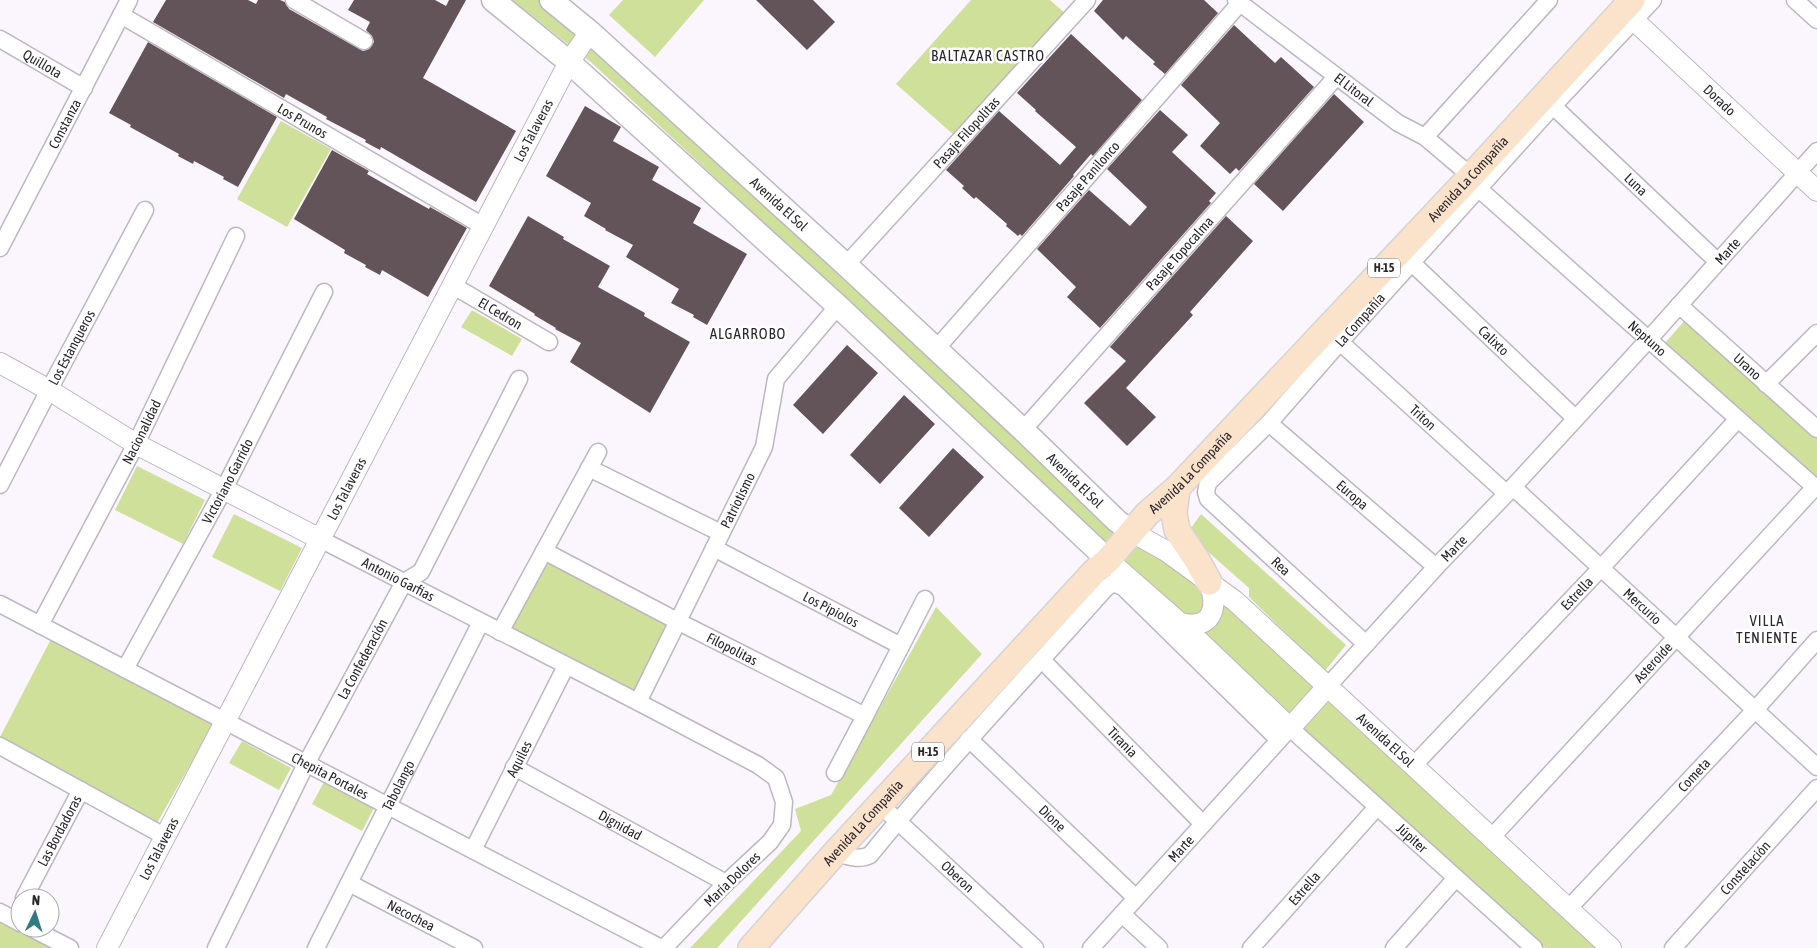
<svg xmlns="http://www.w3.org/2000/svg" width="1817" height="948" viewBox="0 0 1817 948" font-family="'Asap Condensed',sans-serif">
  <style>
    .green { fill: #cee09a }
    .building { fill: #625458 }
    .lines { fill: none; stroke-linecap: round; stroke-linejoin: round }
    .minor-casing { stroke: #beb6c3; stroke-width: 19 }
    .tertiary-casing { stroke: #beb6c3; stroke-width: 22 }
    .secondary-casing { stroke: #beb6c3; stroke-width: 25 }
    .primary-casing { stroke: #d4d4d5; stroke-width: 28 }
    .minor { stroke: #fff; stroke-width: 16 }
    .tertiary { stroke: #fff; stroke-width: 20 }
    .secondary { stroke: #fff; stroke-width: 22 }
    .primary { stroke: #fbe2ca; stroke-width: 25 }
    .labels { text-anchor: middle; stroke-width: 5; stroke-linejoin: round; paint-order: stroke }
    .shield { fill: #fff; stroke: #6a686b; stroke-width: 1 }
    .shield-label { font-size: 12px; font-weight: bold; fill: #2a272c }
    .street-label { font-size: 14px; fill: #2a272c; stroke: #fff }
    .neighbourhood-label { font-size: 15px; letter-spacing: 1px; fill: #2a272c; stroke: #fff }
  </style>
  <rect width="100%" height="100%" fill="#fbf6fe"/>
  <path class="green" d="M512 0H541L806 243 1208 584 1328 690 1323 697 1598 948H1545L1460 875 1181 621 848 301 593 64Z
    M623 0H704L655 57 609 15Z
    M971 0H1050L1073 20 963 143 896 84Z
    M281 121 331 149 287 227 237 199Z
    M472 310 522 339 512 356 461 327Z
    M1686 319 1817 436V479L1665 343Z
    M137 466 205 500 183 544 115 510Z
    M234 514 302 548 280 591 212 557Z
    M1201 514 1346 645 1325 671 1249 597V588L1190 536 1191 528Z
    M544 551 672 619 630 700 500 632Z
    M936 607 982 654 717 948H690L801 831 795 809 831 795Z
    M51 639 214 723 157 823 0 737Z
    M242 741 291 768 279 790 229 763Z
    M324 782 374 808 362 831 312 804Z
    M0 921 54 948H0Z"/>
  <path class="building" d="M166 0H248L256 4 258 0H280L285 2 289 9 363 51 369 49 374 42 372 36 366 30 370 22 348 10 354 0H435L446 6 449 0H466L423 78 516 131 476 202 381 147 380 150 365 142 366 140 326 119 327 117 286 94 284 98 153 22Z
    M756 0H813L835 22 807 50Z
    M1103 0H1204L1218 13 1165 74 1153 64 1155 62 1126 36 1123 40 1094 11Z
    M1234 25 1275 63 1281 57 1314 87 1239 171 1236 168 1230 174 1200 146 1220 123 1181 85Z
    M1071 34 1142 100 1093 156 1091 154 1073 175 1074 176 1022 236 1020 234 1018 236 1006 226 1007 224 976 197 974 199 962 188 964 186 946 170 999 111 1060 165 1076 147 1035 111 1036 110 1017 93Z
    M148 42 277 117 238 187 223 179 224 177 194 161 193 164 178 156 179 154 130 127 131 125 109 113Z
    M1334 94 1364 122 1283 211 1254 184Z
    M585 106 621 127 613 141 659 167 652 180 701 208 693 223 747 254 707 325 693 317 694 315 671 303 679 289 626 257 633 245 605 230 606 229 584 216 591 203 546 176Z
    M1160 110 1188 135 1172 152 1216 193 1209 201 1211 203 1100 328 1067 297 1076 287 1037 249 1089 190 1130 226 1147 207 1107 169Z
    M332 150 369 171 367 174 395 190 429 209 430 207 467 228 428 297 382 270 380 275 365 267 366 265 344 253 345 250 294 219Z
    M528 216 564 237 563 239 610 266 598 287 645 313 644 316 690 342 650 413 570 362 581 343 555 329 556 328 534 315 535 314 489 286Z
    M1226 216 1253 241 1190 312 1193 315 1126 388 1156 417 1127 446 1084 403 1126 361 1110 347Z
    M847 345 878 373 823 434 793 405Z
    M904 395 935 424 880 484 850 455Z
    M953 448 984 477 929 537 899 508Z"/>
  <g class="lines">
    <g class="minor-casing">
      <g id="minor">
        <path d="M294 0 364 41"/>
        <path id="s1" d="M1236 0 1398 123 1425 137 1471 176"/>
        <path d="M1795 0 1817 20"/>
        <path id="s2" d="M121 15 483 226"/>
        <path id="s3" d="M0 39 84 88"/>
        <path id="s4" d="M1553 106 1718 262"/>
        <path d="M1425 137 1549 0"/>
        <path id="s5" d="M1479 189 1817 489"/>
        <path id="s6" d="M0 248 129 0"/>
        <path id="s7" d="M1411 262 1575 418"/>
        <path id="s8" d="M846 265 1087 0"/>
        <path id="s9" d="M452 285 549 342"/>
        <path id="s10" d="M1679 305 1817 429"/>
        <path id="s11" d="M1340 342 1506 493"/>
        <path id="s12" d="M936 349 1240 3"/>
        <path d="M1766 384 1817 333"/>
        <path id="s13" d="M1269 423 1436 567"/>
        <path id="s14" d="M1023 430 1336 77"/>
        <path d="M589 468 721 533"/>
        <path id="s15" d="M0 485 49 390 145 210"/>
        <path id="s16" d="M1513 487 1817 767"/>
        <path id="s17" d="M320 539 638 702 758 765 776 778 784 802 782 825 770 842 726 883 664 948"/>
        <path id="s18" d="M714 548 901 646 925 599"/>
        <path id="s19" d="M544 551 679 622 865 716 835 773"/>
        <path id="s20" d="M0 604 661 948"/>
        <path id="s21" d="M40 625 136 444 236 236"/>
        <path d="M500 632 598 452"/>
        <path id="s22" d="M1366 644 1208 499 1206 492 1208 483 1269 423 1340 342 1553 106 1653 0"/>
        <path id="s23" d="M1042 660 1203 824"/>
        <path id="s24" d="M125 669 224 489 324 292"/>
        <path id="s25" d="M1327 687 1436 567 1513 487 1649 339 1817 151"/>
        <path id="s26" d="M638 702 764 447 776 379 838 306"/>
        <path d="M865 716 901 646"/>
        <path id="s27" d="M969 739 1136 898"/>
        <path d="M0 746 166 837"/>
        <path id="s28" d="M1413 766 1601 568 1738 419"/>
        <path id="s29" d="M514 767 726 883"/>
        <path id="s30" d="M890 814 1035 948"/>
        <path id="s31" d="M1491 838 1815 487"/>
        <path id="s32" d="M473 850 566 666"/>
        <path d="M835 853C848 856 858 861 870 855 945 763 1027 677 1106 588L1113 583 1123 587 1279 740"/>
        <path id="s33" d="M349 883 474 948"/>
        <path id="s34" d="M24 898 81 790"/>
        <path id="s35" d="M1568 909 1755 710 1817 640"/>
        <path d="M0 912 20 923"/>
        <path d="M1122 914 1159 948"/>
        <path d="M31 928 70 948"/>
        <path id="s36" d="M216 948 306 764 404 582 421 572 519 379"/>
        <path id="s37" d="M316 948 481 622"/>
        <path id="s38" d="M1091 948 1290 728 1534 948"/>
        <path id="s39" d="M1251 948 1377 807"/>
        <path d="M1394 948 1456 878"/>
        <path id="s40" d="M1673 948 1817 788"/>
      </g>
    </g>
    <g class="tertiary-casing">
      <g id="tertiary">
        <path id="s41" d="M1623 10 1817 191"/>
        <path d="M0 363 49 390 136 444 320 539"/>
        <path id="s42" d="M1132 532 1166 551 1235 601 1611 948"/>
        <path d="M1108 560 1180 623 1290 728 1327 687"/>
        <path d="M1180 623C1212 631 1219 608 1209 582"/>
        <path id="s43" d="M107 948 569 62 590 32"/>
      </g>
    </g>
    <g class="secondary-casing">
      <g id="secondary">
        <path d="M493 0 569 62 838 306 1108 560"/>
        <path id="s44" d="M551 0 590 32 846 265 1023 430 1117 521 1132 532"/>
      </g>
    </g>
    <g class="primary-casing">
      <g id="primary">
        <path d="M1177 488 1174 514 1177 530 1197 560 1209 582"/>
        <path id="s45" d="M751 948 835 853 1094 572 1108 560 1147 514 1177 488 1471 176 1632 0"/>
      </g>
    </g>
    <use href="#minor" class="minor"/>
    <use href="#tertiary" class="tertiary"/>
    <use href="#secondary" class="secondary"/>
    <use href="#primary" class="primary"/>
  </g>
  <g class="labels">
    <g class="shield">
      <rect x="1368" y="258.5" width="32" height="19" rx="4"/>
      <rect x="912" y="742.5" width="32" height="19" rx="4"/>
    </g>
    <g class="shield-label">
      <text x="1384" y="272">H-15</text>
      <text x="928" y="756">H-15</text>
    </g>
    <g class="street-label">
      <text dy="5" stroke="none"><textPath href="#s3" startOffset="49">Quillota</textPath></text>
      <text dy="5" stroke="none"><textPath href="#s1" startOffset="148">El Litoral</textPath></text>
      <text dy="5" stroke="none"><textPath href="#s41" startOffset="132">Dorado</textPath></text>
      <text dy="5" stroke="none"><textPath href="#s2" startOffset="210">Los Prunos</textPath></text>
      <text dy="5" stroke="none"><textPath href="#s6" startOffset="140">Constanza</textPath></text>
      <text dy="5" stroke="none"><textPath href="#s43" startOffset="922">Los Talaveras</textPath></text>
      <text dy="5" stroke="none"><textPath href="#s8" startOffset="179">Pasaje Filopolitas</textPath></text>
      <text dy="5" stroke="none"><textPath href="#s12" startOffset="230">Pasaje Panilonco</textPath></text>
      <text dy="5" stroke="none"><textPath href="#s45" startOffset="1052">Avenida La Compañía</textPath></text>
      <text dy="5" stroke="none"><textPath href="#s4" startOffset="114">Luna</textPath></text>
      <text dy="5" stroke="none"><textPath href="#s44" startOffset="306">Avenida El Sol</textPath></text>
      <text dy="5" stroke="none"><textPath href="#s25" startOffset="592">Marte</textPath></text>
      <text dy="5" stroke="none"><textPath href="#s14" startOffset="236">Pasaje Topocalma</textPath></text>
      <text dy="5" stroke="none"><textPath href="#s9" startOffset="56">El Cedron</textPath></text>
      <text dy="5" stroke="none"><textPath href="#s22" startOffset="454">La Compañía</textPath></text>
      <text dy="5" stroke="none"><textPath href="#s5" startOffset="225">Neptuno</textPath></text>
      <text dy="5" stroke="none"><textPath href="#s7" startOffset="114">Calixto</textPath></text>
      <text dy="5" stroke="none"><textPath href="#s15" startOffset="155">Los Estanqueros</textPath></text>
      <text dy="5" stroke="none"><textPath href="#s10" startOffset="92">Urano</textPath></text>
      <text dy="5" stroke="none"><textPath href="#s11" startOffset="112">Triton</textPath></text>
      <text dy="5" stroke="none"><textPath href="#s21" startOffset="218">Nacionalidad</textPath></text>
      <text dy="5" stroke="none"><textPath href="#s45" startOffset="648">Avenida La Compañía</textPath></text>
      <text dy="5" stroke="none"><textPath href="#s44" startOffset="711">Avenida El Sol</textPath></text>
      <text dy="5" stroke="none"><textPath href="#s24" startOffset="214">Victoriano Garrido</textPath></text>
      <text dy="5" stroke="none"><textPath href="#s43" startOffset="518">Los Talaveras</textPath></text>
      <text dy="5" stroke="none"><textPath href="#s13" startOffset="110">Europa</textPath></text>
      <text dy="5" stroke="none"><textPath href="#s26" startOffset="225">Patriotismo</textPath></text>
      <text dy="5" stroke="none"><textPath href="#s25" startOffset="188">Marte</textPath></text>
      <text transform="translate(1281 566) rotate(43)" y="5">Rea</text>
      <text dy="5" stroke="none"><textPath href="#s17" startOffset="88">Antonio Garfias</textPath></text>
      <text dy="5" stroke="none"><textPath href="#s28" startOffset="238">Estrella</textPath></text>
      <text dy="5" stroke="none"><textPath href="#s16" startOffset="176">Mercurio</textPath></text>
      <text dy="5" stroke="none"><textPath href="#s18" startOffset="132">Los Pipiolos</textPath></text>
      <text dy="5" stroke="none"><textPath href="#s19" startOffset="212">Filopolitas</textPath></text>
      <text dy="5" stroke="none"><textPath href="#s36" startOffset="324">La Confederación</textPath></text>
      <text dy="5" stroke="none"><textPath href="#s31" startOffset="239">Asteroide</textPath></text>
      <text dy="5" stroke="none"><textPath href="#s42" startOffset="329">Avenida El Sol</textPath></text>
      <text dy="5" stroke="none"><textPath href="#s23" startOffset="115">Tirania</textPath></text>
      <text dy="5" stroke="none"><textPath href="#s32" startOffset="102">Aquiles</textPath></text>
      <text dy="5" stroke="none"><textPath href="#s35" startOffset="184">Cometa</textPath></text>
      <text dy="5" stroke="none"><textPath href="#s20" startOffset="372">Chepita Portales</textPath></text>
      <text dy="5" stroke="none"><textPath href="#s37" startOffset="182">Tabolango</textPath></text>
      <text dy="5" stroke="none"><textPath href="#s27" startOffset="115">Dione</textPath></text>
      <text dy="5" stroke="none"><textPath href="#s45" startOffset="168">Avenida La Compañía</textPath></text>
      <text dy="5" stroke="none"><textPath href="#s29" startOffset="121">Dignidad</textPath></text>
      <text dy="5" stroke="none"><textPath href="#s34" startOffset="76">Las Bordadoras</textPath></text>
      <text dy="5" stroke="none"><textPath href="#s38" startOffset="461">Júpiter</textPath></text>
      <text dy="5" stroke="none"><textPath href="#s43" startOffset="112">Los Talaveras</textPath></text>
      <text dy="5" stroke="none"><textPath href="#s38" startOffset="134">Marte</textPath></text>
      <text dy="5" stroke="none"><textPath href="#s40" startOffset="108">Constelación</textPath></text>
      <text dy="5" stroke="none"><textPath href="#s30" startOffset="92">Oberon</textPath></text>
      <text transform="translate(732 879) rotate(-44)" y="5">María Dolores</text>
      <text dy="5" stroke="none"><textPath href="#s39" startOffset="80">Estrella</textPath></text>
      <text dy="5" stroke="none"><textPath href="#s33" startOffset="70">Necochea</textPath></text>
    </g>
    <g class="neighbourhood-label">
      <text x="988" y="61">BALTAZAR CASTRO</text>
      <text x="748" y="339">ALGARROBO</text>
      <text x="1767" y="626">VILLA<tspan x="1767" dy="17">TENIENTE</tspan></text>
    </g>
  </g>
  <g transform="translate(35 913) rotate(4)"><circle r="24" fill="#ffffff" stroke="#aaa9ab"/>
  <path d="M0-4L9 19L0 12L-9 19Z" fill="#317a82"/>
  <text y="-8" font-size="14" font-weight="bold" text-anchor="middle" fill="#2a272c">N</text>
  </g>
</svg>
